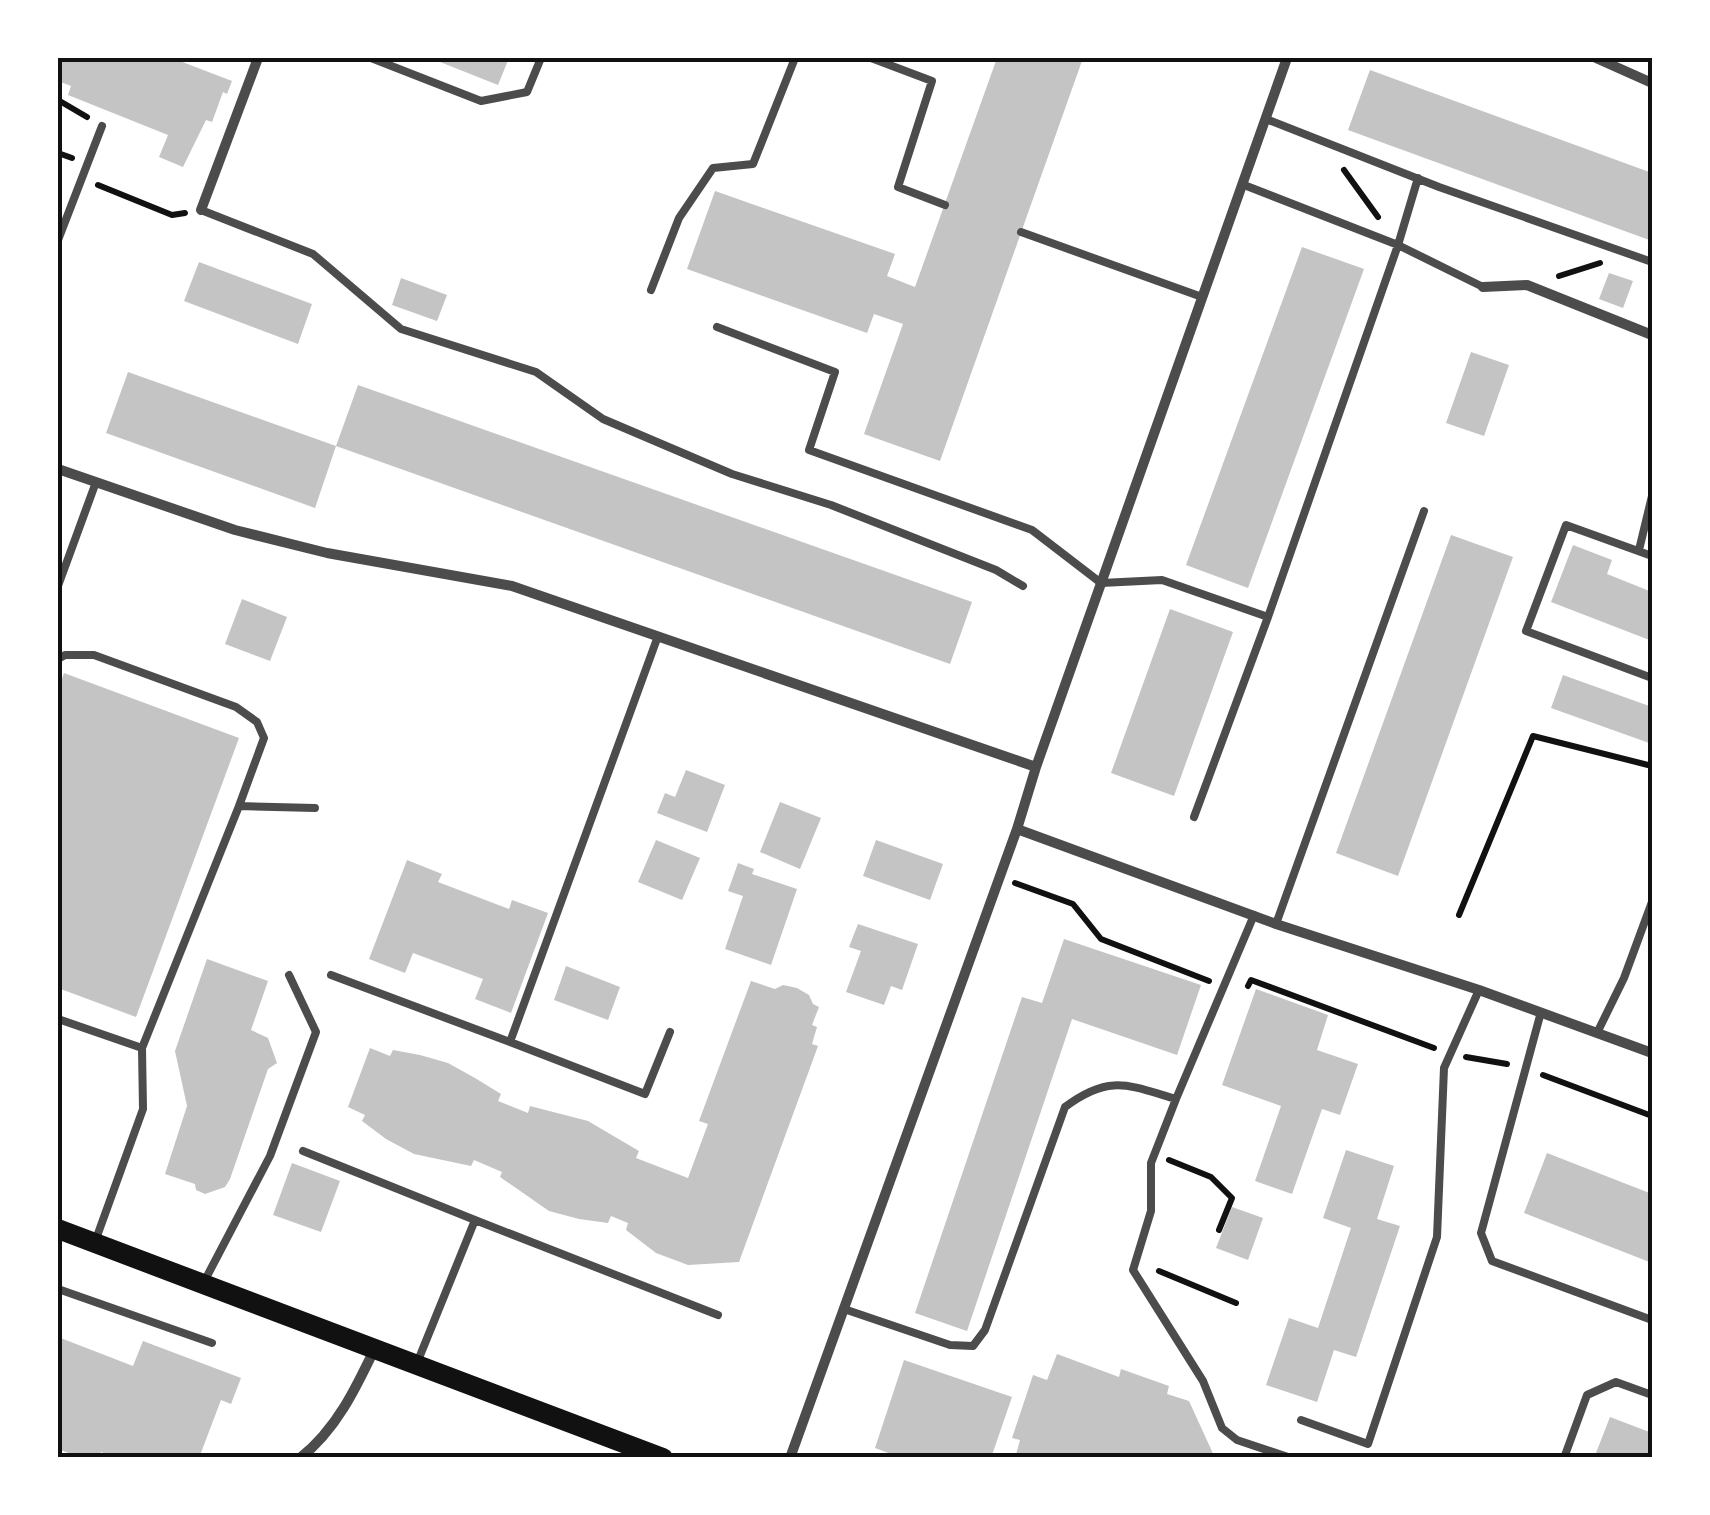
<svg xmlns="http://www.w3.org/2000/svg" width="1710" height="1515" viewBox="0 0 1710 1515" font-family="Arial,sans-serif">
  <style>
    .building { fill: #c4c4c4 }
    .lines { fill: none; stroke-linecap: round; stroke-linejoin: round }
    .path { stroke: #111; stroke-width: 6 }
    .service { stroke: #4c4c4c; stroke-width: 8 }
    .minor { stroke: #4c4c4c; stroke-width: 10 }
    .secondary { stroke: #111; stroke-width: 20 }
    .neatline { fill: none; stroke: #111; stroke-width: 4 }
  </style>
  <rect width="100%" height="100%" fill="#fff"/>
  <path class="building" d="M58 58H172L232 81 227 94 223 92 212 122 206 120 183 167 159 157 168 135 68 95 71 86 58 81Z
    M430 58H509L498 85Z
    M997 58H1083L940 461 864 434 903 324 874 314 867 333 687 269 715 191 895 254 887 276 915 287Z
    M1370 70 1652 173V241L1348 130Z
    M1302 247 1364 269 1248 588 1186 565Z
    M199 262 312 304 298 344 184 301Z
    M1609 273 1633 281 1623 308 1599 299Z
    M401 278 447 295 437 321 392 305Z
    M1471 352 1509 365 1484 436 1446 423Z
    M128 372 336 446 358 385 972 602 950 664 336 446 315 508 106 433Z
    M1451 535 1513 557 1398 876 1336 853Z
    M1573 545 1612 560 1607 574 1652 592V641L1551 602Z
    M242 599 287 617 270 661 225 644Z
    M1170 609 1233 632 1174 796 1111 773Z
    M64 673 239 738 136 1017 58 988V690Z
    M1563 675 1652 707V744L1551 708Z
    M686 770 725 785 707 832 657 813 665 793 675 797Z
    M780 802 821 818 800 869 760 852Z
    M656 840 700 858 682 900 638 882Z
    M876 840 943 864 930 900 863 876Z
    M407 860 442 874 438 882 509 909 512 900 548 913 511 1013 475 999 483 979 413 953 405 973 369 959Z
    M738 863 754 869 752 874 797 889 771 965 725 949 743 896 728 891Z
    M858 924 918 944 902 990 891 986 884 1005 846 992 861 951 849 947Z
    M1064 939 1201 985 1177 1055 1072 1019 967 1331 915 1313 1022 997 1042 1003Z
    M207 959 268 981 251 1030 268 1038 277 1063 268 1069 230 1179 225 1187 205 1194 196 1190 195 1184 165 1174 187 1106 175 1051Z
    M566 966 620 987 608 1020 554 1000Z
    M751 981 775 989 783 985 797 988 809 995 813 1004 819 1007 812 1025 817 1027 812 1044 818 1046 739 1262 688 1265 656 1253 626 1230 628 1223 611 1216 608 1223 579 1219 549 1211 500 1177 502 1172 474 1160 471 1166 414 1154 386 1139 362 1121 365 1115 348 1107 370 1048 390 1056 393 1050 420 1055 448 1063 475 1078 501 1094 498 1101 528 1113 530 1106 588 1121 639 1151 636 1158 688 1178 708 1124 699 1121Z
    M1256 989 1328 1015 1317 1050 1358 1064 1340 1115 1322 1109 1292 1194 1255 1181 1281 1106 1222 1085Z
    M1346 1150 1394 1166 1377 1219 1400 1226 1356 1357 1334 1350 1317 1402 1266 1385 1289 1318 1318 1328 1351 1228 1323 1218Z
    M1547 1153 1652 1194V1263L1524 1213Z
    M292 1163 340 1181 321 1232 273 1215Z
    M1232 1207 1263 1218 1248 1260 1216 1248Z
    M58 1337 133 1366 143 1341 241 1378 231 1404 221 1400 199 1458H115L101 1452 99 1458H81L58 1449Z
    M1057 1354 1119 1377 1121 1369 1169 1386 1167 1394 1189 1401 1215 1458H1015L1020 1440 1012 1438 1033 1375 1047 1380Z
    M904 1360 1012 1397 991 1458H902L875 1448Z
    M1610 1417 1652 1433V1458H1594Z"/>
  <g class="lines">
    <path class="path" d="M58 100 87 117
      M58 153 72 158
      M1344 170 1378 217
      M98 185 172 215 185 213
      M1559 276 1600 263
      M1015 883 1073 904 1101 939 1209 981
      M1459 915 1533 736 1652 766
      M1248 986 1251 980 1434 1048
      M1466 1057 1507 1064
      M1543 1075 1652 1116
      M1169 1160 1211 1177 1232 1198 1219 1230
      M1159 1271 1236 1303"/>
    <path class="service" d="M371 58 481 101 527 92 541 58
      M871 58 932 81 898 187 945 205
      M1266 119 1439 187 1652 262
      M1244 185 1398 245 1483 287
      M201 210 313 254 401 329 536 372 603 419 732 474 831 505 996 570 1023 586
      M1021 232 1202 297
      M58 240 102 126
      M651 290 679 218 713 168 753 164 795 58
      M717 327 835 372 809 450 1032 530 1101 583 1162 580 1268 617 1194 817
      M1639 550 1652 496
      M1652 556 1566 525 1526 631 1652 678
      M58 586 96 482
      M1268 617 1398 245 1418 178
      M58 659 65 655H94L236 707 257 722 264 738 239 806
      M1276 924 1424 511
      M331 975 510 1042 658 636
      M1541 1012 1481 1233 1492 1261 1652 1320
      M58 1019 142 1048
      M1598 1031 1624 978 1652 902
      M510 1042 645 1094 670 1032
      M1176 1099 1151 1163V1211L1133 1270 1203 1381 1222 1428 1237 1440 1291 1458
      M303 1151 475 1220 417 1363
      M475 1220 718 1315
      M96 1239 143 1109 142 1048 239 806 315 808
      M205 1280 270 1156 316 1032 289 975
      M58 1289 212 1343
      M844 1309 950 1345 973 1346 985 1330 1065 1107C1109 1074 1128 1085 1176 1099L1254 915
      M1301 1420 1368 1444 1437 1237 1444 1068 1479 990
      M1564 1458 1587 1395 1616 1382 1652 1395"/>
    <path class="minor" d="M1596 58 1652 83
      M201 210 258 58
      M1483 287 1527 285 1652 335
      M58 469 235 530 327 553 512 586 1036 767
      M1017 829 1276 924 1479 990 1652 1053
      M300 1458C336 1430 356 1388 375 1348
      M790 1458 1017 829 1036 767 1287 58"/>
    <path class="secondary" d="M58 1229 663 1458"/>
  </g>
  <rect width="1710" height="1515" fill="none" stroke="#ffffff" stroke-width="120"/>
  <rect x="60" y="60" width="1590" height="1395" class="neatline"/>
</svg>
